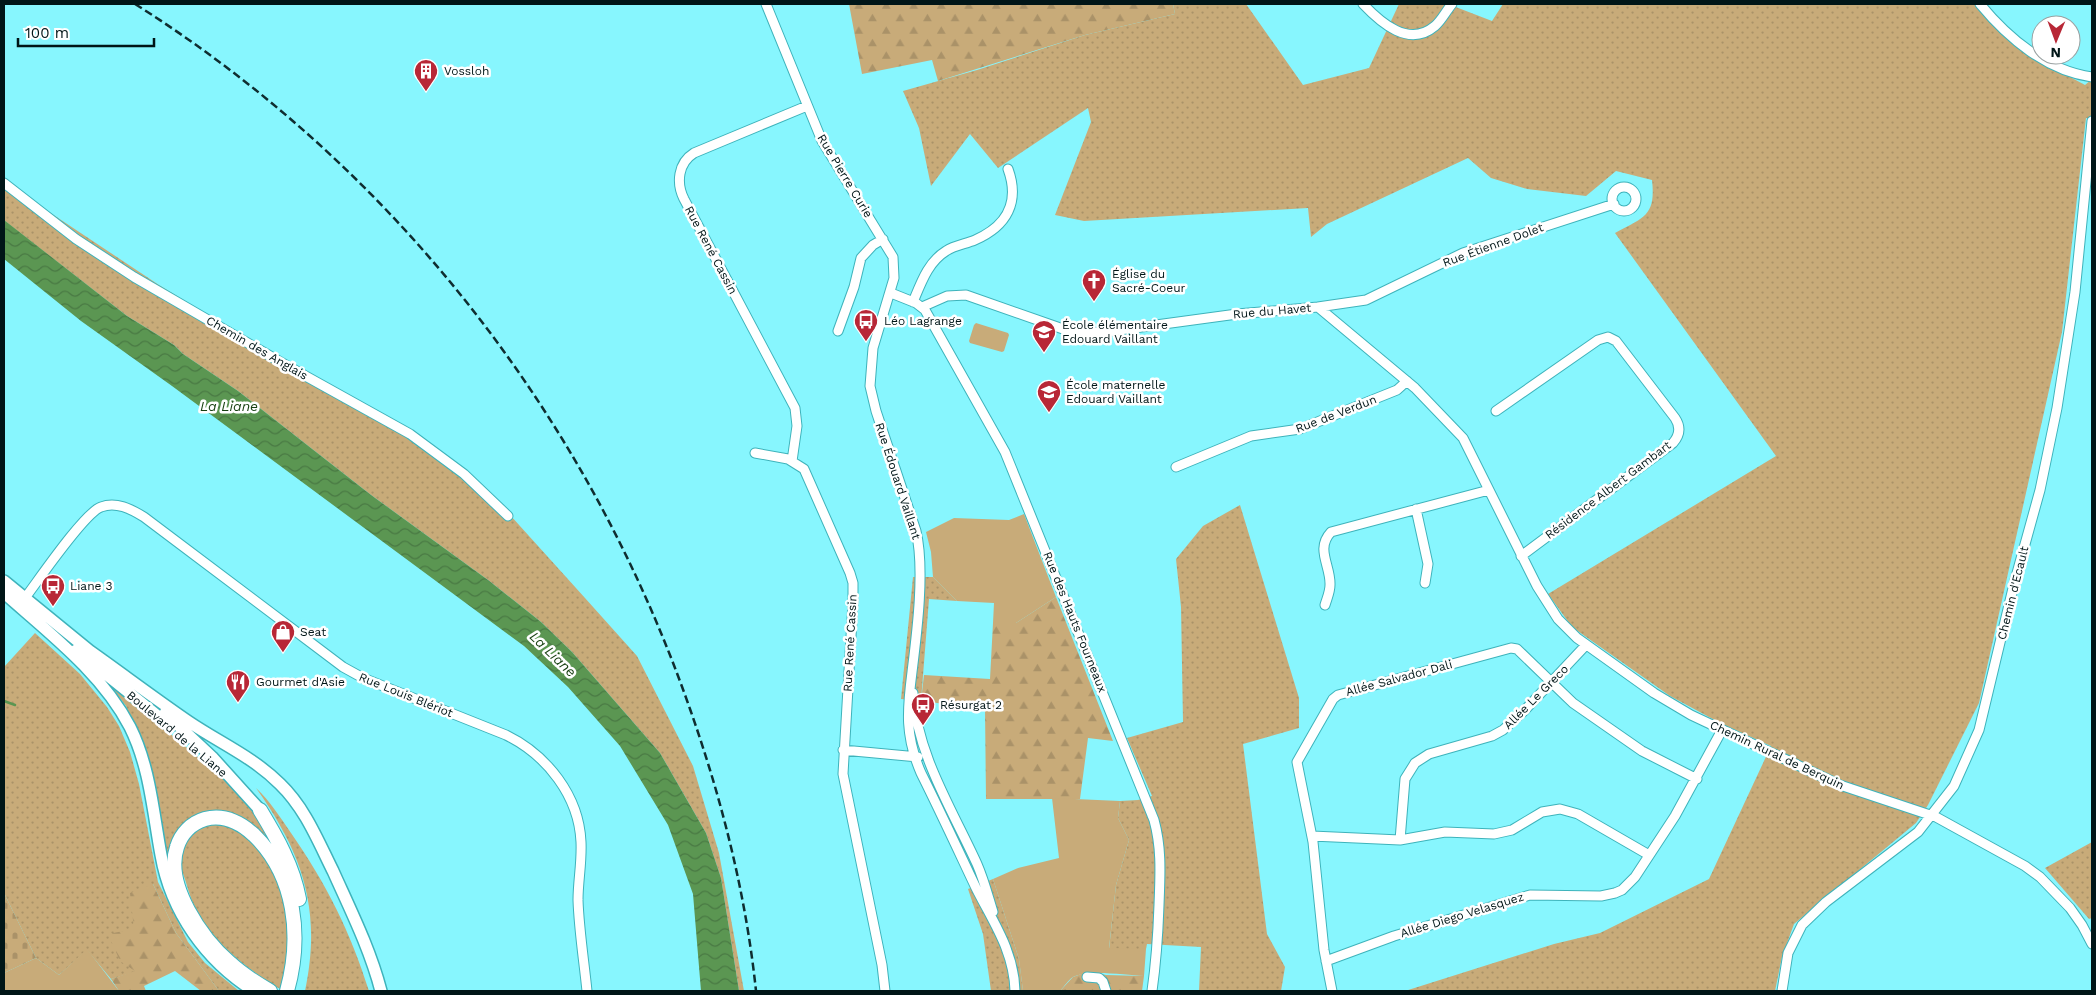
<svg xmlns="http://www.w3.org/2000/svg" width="2096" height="995" viewBox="0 0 2096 995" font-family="'Work Sans',sans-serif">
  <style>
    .grass { fill: url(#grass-dots) }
    .forest { fill: url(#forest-firs) }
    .cemetery { fill: url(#cemetery-stones) }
    .garden { fill: #c8ab79 }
    .water { fill: url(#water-waves) }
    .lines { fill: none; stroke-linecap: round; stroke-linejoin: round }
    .stream { stroke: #5b9652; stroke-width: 2.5 }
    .minor-casing { stroke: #3eb3bb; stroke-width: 11 }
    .major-casing { stroke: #3eb3bb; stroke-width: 14 }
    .highway-casing { stroke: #3eb3bb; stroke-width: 16 }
    .minor { stroke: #fff; stroke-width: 9 }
    .major { stroke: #fff; stroke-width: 11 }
    .highway { stroke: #fff; stroke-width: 14 }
    .rail { stroke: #0f2d30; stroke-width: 2.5; stroke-dasharray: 8 4; stroke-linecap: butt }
    .labels { text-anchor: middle; stroke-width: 5; stroke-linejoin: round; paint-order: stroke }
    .poi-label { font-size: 12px; fill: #001517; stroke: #fff; text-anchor: start }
    .street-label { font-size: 12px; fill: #001517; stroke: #fff }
    .water-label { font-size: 14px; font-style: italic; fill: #163f10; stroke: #fff }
  </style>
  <defs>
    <pattern id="grass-dots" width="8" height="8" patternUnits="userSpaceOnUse" patternTransform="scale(1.25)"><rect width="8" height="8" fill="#c8ab79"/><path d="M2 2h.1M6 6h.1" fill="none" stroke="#aa9268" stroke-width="1.8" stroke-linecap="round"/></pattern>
    <pattern id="forest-firs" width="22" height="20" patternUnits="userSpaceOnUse" patternTransform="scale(1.25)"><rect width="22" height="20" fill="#c8ab79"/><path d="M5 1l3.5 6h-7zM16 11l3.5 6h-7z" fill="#aa9268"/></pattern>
    <pattern id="cemetery-stones" width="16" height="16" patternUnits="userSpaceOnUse" patternTransform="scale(1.25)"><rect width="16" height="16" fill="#c8ab79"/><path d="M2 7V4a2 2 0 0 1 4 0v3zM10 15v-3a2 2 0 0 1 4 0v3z" fill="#aa9268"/></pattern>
    <pattern id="water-waves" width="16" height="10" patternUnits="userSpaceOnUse" patternTransform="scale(1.25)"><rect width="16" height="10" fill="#5b9652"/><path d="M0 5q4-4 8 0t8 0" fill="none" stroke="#497943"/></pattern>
  </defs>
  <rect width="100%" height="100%" fill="#87f6fe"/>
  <path class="grass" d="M1173 4H1246L1303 85 1369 68 1399 4H1448L1492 21 1503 4H1974L2020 50 2085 85 2092 79V120L2086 118 2062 332 1979 703 1928 805 1916 823 1794 924 1782 957 1775 991H1405L1554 944 1600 933 1709 879 1771 746 1722 724 1670 696 1572 627 1548 594 1776 456 1615 233C1644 217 1656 216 1652 180L1616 171 1586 196 1527 189 1491 178 1468 158 1327 224 1311 237 1308 208 1084 221 1055 215 1091 122 1088 108 998 168 970 134 931 186 919 128 903 91 977 70 1085 35 1175 14Z
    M4 179 31 200 159 285 305 374 399 425 492 495 585 598 637 656 693 766 719 853 744 991H739L721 878 706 833 660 753 572 652 541 622 488 580 371 495 238 391 183 354 174 345 127 316 10 225 4 220Z
    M1240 505 1299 698V728L1243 744 1267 934 1285 967 1281 991H1199L1201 947 1147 944 1146 949H1109L1116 885 1129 840 1118 818 1120 801 1138 800 1152 796 1127 738 1183 722 1181 607 1176 559 1203 526Z
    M913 577H933L957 601 929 599 921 701 901 699Z
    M35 633 80 674 107 707 119 726 130 752 139 784 158 882 188 942 205 963 239 991H219L176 933 153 884 134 929 135 972 111 979 87 950 59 975 36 958 4 893V667Z
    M113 685 226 781 252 811 274 845 288 919 290 944 280 989C247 969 214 944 196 909 189 897 187 882 181 869 178 864 171 860 167 856L137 732 126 706 111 686Z
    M256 788C270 801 280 817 291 833 327 885 350 931 369 991H305C322 910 303 854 256 788Z
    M2092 842V918L2089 919 2045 868Z
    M993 879 1019 959 1023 991H991L983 934 968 889Z"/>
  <path class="forest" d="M849 4H1173L1175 14 1085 35 938 81 932 60 862 74Z
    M1056 597 1113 741 1088 738 1080 799H986L985 709 921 701 924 675 990 679 993 623H1016Z
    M153 884 176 933 219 991H201L175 971 144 986 146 991H119L111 979 135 971 120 961 108 934 134 929 130 893Z
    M1090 971 1106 975 1144 976 1142 991H1060L1073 977Z"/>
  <path class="cemetery" d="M4 893 36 958 4 973Z"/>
  <path class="garden" d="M976 323 1008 333 1009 335 1004 351 1002 352 970 343 969 341 974 325Z
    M1024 514 1056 597 1016 623H993L994 603 957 601 933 577 931 552 926 532 954 518 1009 520Z
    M1052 798 1120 801 1118 818 1129 840 1116 885 1109 948 1146 949 1144 976C1126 975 1087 969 1073 977 1068 980 1064 987 1060 991H1023L1019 959 993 879 1018 868 1059 858Z
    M87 949 119 991H4V973L36 958 59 975Z"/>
  <path class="water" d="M4 220 127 316 174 345 183 354 238 391 371 495 488 580 541 622 572 652 660 753 706 833 721 878 739 991H701L693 894 668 825 620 746 568 687 524 646 172 386 81 321 4 259Z"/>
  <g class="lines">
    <path class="stream" d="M4 701 15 705"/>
    <g class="minor-casing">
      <path id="minor" d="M766 4 822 141 893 257 894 278 873 348 870 386 876 411 916 531C925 569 917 632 912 672 907 711 905 736 921 773 940 811 958 850 976 888 993 922 1014 951 1015 991
        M1363 4C1381 23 1409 48 1435 26 1442 20 1446 11 1452 4
        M1980 4C2008 38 2047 71 2092 77
        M4 183 76 239 134 277 284 364 410 434 464 474 508 516
        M1612 199a12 12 0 1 1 24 0a12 12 0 1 1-24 0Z
        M891 293 916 303 925 310 1005 452 1154 820C1162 849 1160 876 1159 905 1158 934 1156 963 1152 991
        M913 302C921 283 928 262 946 251 955 245 966 244 975 240 1007 226 1020 202 1008 169
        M922 307 947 296 966 295 1063 329 1086 333 1112 331 1237 314 1318 307 1415 388 1463 438 1537 586 1558 619 1577 638 1654 693 1691 715 1840 785 1936 817 2025 866 2040 877 2070 908 2082 925 2092 944
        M1318 307 1366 300 1463 253 1614 204
        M838 331 854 287 861 258 873 245 883 239
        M1496 411 1598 340 1608 337 1616 341 1675 418C1681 427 1680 435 1673 443L1521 556
        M755 453 788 459 804 469 850 573 853 583V602L843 774 882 965 885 991
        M792 461 797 426 795 408 684 199C676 183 678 163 694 153L807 106
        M1176 467 1251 436 1300 429 1397 390 1407 381
        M1416 509 1428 564 1425 583
        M25 598C38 581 84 513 101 507 116 501 131 509 144 517L343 667 363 678 506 735C547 755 579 796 581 842 582 862 578 881 578 900 579 930 584 961 587 991
        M1325 605C1327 598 1330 592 1330 585 1331 566 1315 549 1331 532L1489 490
        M913 693C917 755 952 809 977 864 984 880 988 896 993 912
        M843 750 918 757
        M1312 836 1400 840 1445 832 1494 834 1512 830 1542 812 1560 809 1578 814 1649 855
        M1400 840 1405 779 1415 763 1429 754 1492 736 1503 730 1524 711 1586 645
        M1326 961 1394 936 1530 895 1601 896 1615 893 1622 890 1635 877 1675 816 1722 730
        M1087 977 1099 978 1103 982 1106 991
        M1332 991 1324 950 1313 842 1297 762 1333 699 1338 695 1511 648 1517 649 1573 703 1642 751 1697 779
        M1782 991 1788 953 1802 925 1826 902 1918 832 1954 786 1979 730 2014 584 2040 490 2057 408 2075 292 2092 121"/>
    </g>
    <g class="major-casing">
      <path id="major" d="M4 581 91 652
        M4 593C49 633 102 673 130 727 150 767 153 812 161 855 171 912 206 961 254 991
        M87 649C121 673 154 698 189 722 220 743 253 757 280 784 305 808 318 841 333 871 351 911 370 949 381 991
        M76 650 169 725
        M165 713 212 757 260 810"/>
    </g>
    <g class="highway-casing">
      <path id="highway" d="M260 810C277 838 293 866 299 899
        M270 991C256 983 242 974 230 963 202 939 164 885 177 847 181 834 191 823 205 819 224 814 241 823 254 835 296 876 302 937 287 991"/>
    </g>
    <use href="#minor" class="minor"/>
    <use href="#major" class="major"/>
    <use href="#highway" class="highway"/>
    <path class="rail" d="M135 4C395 168 589 419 690 709 722 800 746 895 756 991"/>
  </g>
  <defs>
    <g id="building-pin" transform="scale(1.25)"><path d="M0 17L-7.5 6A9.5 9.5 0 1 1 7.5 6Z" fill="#b82736" stroke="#fff"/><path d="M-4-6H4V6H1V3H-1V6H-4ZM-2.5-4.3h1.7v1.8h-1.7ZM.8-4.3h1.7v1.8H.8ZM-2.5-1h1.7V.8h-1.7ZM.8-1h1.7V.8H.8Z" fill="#fff"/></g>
    <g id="church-pin" transform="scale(1.25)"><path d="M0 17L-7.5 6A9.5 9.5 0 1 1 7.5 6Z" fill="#b82736" stroke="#fff"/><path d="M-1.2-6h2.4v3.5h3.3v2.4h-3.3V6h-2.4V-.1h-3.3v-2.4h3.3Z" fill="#fff"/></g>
    <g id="bus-pin" transform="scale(1.25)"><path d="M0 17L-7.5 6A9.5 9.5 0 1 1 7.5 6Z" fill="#b82736" stroke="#fff"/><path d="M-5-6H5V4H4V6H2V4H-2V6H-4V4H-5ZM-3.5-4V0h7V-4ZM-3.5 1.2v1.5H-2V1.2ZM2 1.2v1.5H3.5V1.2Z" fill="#fff"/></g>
    <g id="school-pin" transform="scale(1.25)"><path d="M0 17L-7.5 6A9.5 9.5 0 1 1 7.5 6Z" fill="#b82736" stroke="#fff"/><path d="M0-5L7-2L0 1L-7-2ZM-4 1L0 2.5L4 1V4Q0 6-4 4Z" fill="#fff"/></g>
    <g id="shop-pin" transform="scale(1.25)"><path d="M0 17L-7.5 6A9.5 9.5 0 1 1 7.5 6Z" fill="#b82736" stroke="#fff"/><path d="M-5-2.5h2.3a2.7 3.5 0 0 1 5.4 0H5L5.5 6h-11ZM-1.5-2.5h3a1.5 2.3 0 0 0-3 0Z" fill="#fff"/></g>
    <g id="restaurant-pin" transform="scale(1.25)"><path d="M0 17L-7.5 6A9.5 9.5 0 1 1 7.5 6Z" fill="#b82736" stroke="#fff"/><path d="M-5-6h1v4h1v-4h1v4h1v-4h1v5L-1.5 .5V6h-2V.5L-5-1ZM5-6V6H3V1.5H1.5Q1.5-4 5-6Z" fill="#fff"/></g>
  </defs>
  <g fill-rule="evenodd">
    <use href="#building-pin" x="426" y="71"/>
    <use href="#church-pin" x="1094" y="281"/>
    <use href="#bus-pin" x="866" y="321"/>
    <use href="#school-pin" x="1044" y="332"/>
    <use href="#school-pin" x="1049" y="392"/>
    <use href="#bus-pin" x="53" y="586"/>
    <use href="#shop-pin" x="283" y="632"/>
    <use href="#restaurant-pin" x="238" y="682"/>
    <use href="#bus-pin" x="923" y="705"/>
  </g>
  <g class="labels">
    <g class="poi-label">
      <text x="444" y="75">Vossloh</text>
      <text x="1112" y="278">Église du<tspan x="1112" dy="14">Sacré-Coeur</tspan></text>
      <text x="884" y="325">Léo Lagrange</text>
      <text x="1062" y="329">École élémentaire<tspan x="1062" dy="14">Edouard Vaillant</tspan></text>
      <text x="1066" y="389">École maternelle<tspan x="1066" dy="14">Edouard Vaillant</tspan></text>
      <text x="70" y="590">Liane 3</text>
      <text x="300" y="636">Seat</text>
      <text x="256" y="686">Gourmet d'Asie</text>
      <text x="940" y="709">Résurgat 2</text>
    </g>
    <g class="street-label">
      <text transform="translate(845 176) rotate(59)" y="4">Rue Pierre Curie</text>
      <text transform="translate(1493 245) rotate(-20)" y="4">Rue Étienne Dolet</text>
      <text transform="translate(711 250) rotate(62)" y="4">Rue René Cassin</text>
      <text transform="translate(1272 311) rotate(-5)" y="4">Rue du Havet</text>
      <text transform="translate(257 348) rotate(30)" y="4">Chemin des Anglais</text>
      <text transform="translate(1336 414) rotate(-21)" y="4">Rue de Verdun</text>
      <text transform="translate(898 481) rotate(72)" y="4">Rue Édouard Vaillant</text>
      <text transform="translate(1608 490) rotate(-37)" y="4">Résidence Albert Gambart</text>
      <text transform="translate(2013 593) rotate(-76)" y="4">Chemin d'Ecault</text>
      <text transform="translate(1075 622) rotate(68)" y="4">Rue des Hauts Fourneaux</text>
      <text transform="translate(850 643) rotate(-87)" y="4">Rue René Cassin</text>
      <text transform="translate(1399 678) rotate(-15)" y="4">Allée Salvador Dali</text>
      <text transform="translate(406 695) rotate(22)" y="4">Rue Louis Blériot</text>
      <text transform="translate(1536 697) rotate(-45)" y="4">Allée Le Greco</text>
      <text transform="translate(177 734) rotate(40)" y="4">Boulevard de la Liane</text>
      <text transform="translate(1777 755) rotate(25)" y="4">Chemin Rural de Berquin</text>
      <text transform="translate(1462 915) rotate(-17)" y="4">Allée Diego Velasquez</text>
    </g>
    <g class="water-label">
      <text x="229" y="411">La Liane</text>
      <text transform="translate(553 654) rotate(44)" y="5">La Liane</text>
    </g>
  </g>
  <rect width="2096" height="995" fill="none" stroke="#001517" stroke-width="10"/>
  <g transform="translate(2056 40) rotate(181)"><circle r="24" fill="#ffffff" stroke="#99a1a2"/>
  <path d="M0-4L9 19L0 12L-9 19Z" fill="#b82736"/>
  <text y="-8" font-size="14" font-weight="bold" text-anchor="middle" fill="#001517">N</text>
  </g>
  <path d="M18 38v8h136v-8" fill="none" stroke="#001517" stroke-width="2.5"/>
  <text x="25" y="38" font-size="15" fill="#001517" stroke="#ffffff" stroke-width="4" paint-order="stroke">100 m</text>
</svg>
